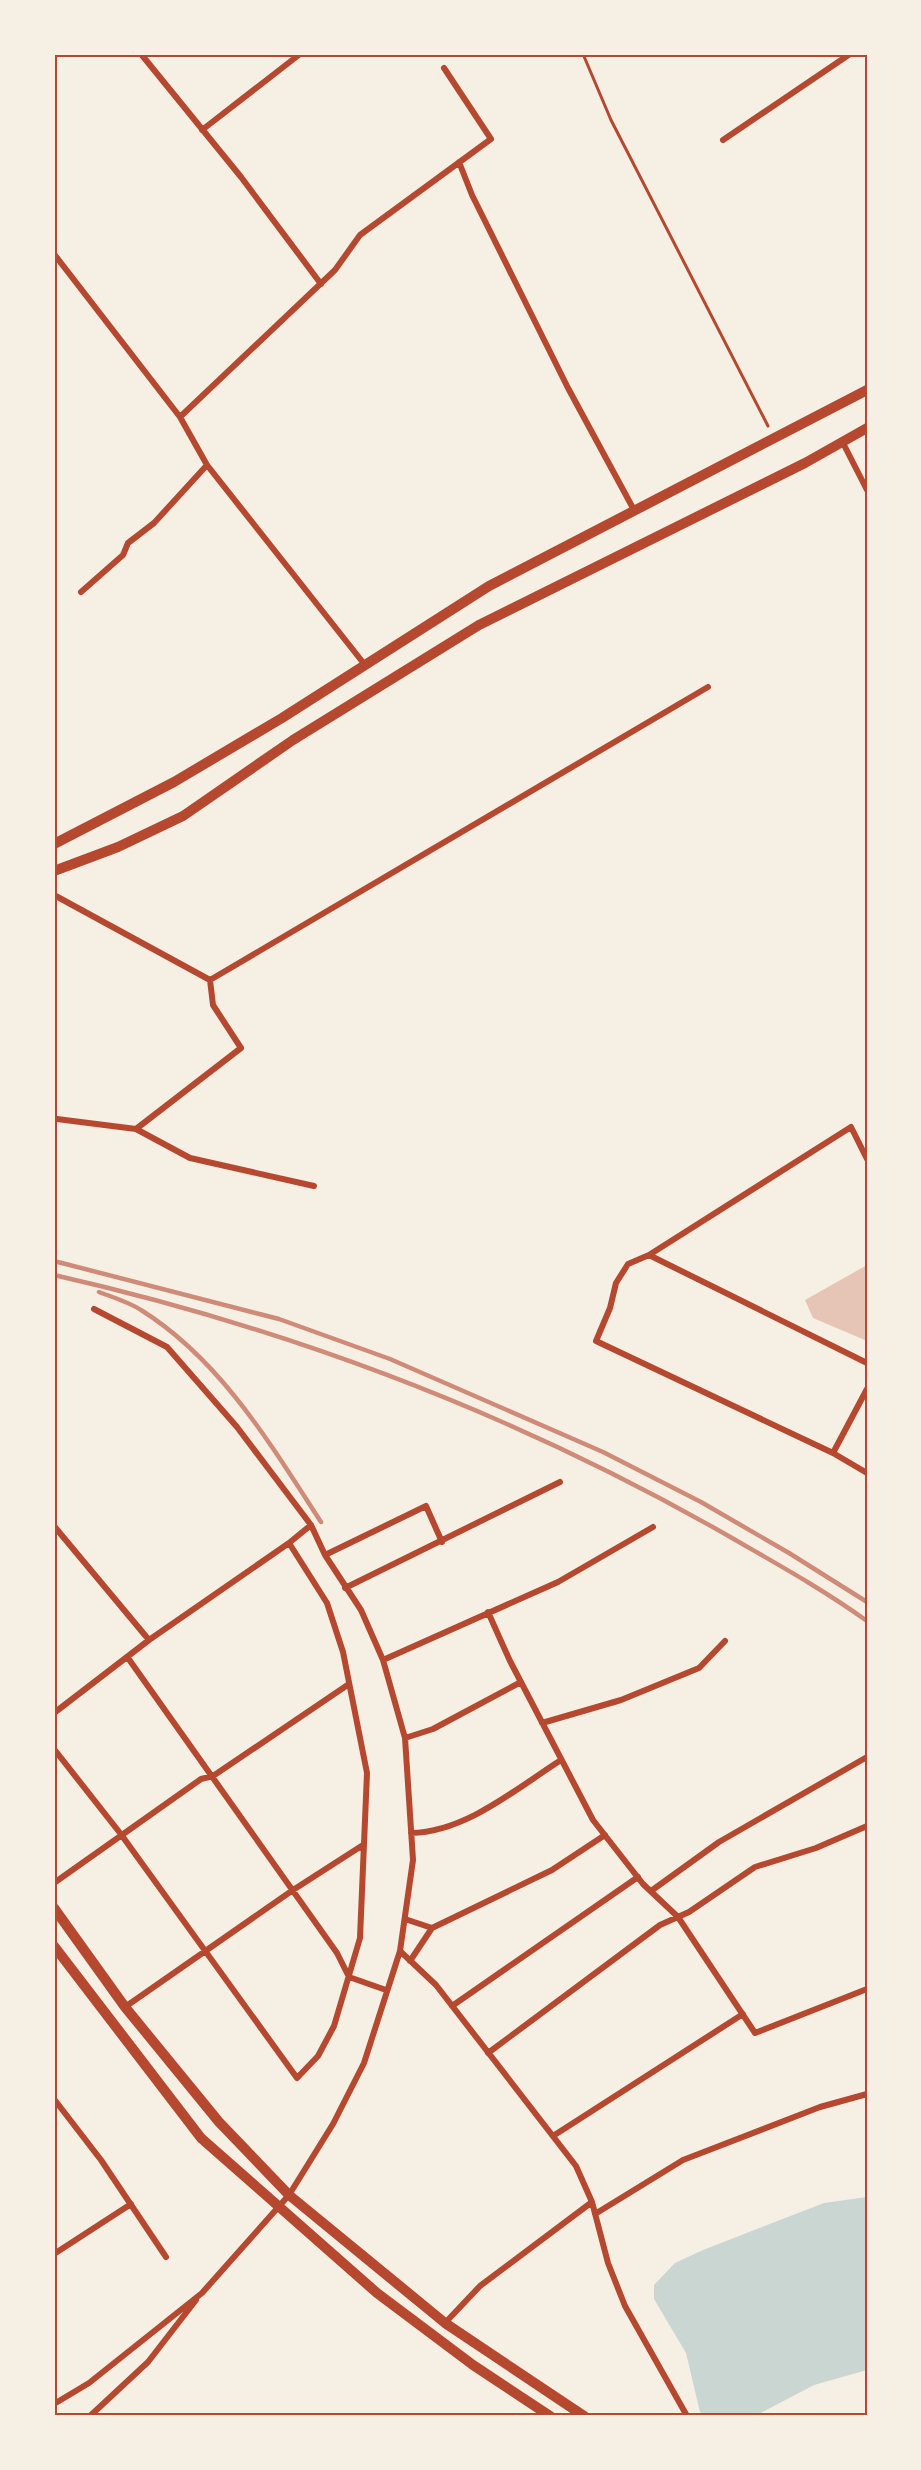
<svg xmlns="http://www.w3.org/2000/svg" width="921" height="2470" viewBox="0 0 921 2470" font-family="Overpass,sans-serif">
  <style>
    .water { fill: #c9d6d2 }
    .building { fill: #e6c5b7 }
    .lines { fill: none; stroke-linecap: round; stroke-linejoin: round }
    .path { stroke: #b5482f; stroke-width: 3 }
    .minor { stroke: #b5482f; stroke-width: 6 }
    .tertiary { stroke: #b5482f; stroke-width: 10 }
    .rail { stroke: #cf8b77; stroke-width: 4.5 }
    .neatline { fill: none; stroke: #b5482f; stroke-width: 2 }
  </style>
  <rect width="100%" height="100%" fill="#f6efe4"/>
  <path class="water" d="M867 2197V2370L814 2385 755 2416H706L700 2412 686 2353 654 2299V2285L675 2263 703 2250 824 2203Z"/>
  <path class="building" d="M867 1265V1341L813 1318 805 1300Z"/>
  <g class="lines">
    <path class="path" d="M583 54 611 120 768 426"/>
    <path class="minor" d="M141 54 241 177 321 284
      M202 130 300 54
      M723 140 850 54
      M459 162 472 195 568 388 634 510
      M54 254 180 417 207 465 365 665
      M180 417 335 270 360 235 491 139 444 68
      M843 443 867 490
      M81 592 123 555 128 543 154 523 207 465
      M54 895 210 980 213 1005 241 1048 136 1129
      M210 980 708 687
      M57 1119 136 1129 190 1158 314 1186
      M867 1159 851 1127 649 1255 867 1363
      M649 1255 628 1264 616 1283 610 1308 596 1341 833 1453 867 1473
      M833 1453 867 1389
      M54 1526 149 1640
      M325 1555 426 1506 442 1542
      M345 1588 560 1482
      M488 1612 510 1661 593 1820 643 1884 678 1917 755 2033 867 1989
      M128 1658 337 1953 349 1977 386 1990
      M383 1660 558 1582 653 1527
      M54 1713 149 1640 289 1543 311 1525
      M542 1723 621 1700 699 1668 725 1641
      M405 1738 433 1729 521 1682
      M54 1749 120 1833 297 2078 318 2056 334 2026 360 1938 367 1773 343 1652 327 1603 289 1543
      M411 1833C466 1832 517 1788 561 1760
      M54 1883 201 1779 213 1776 349 1684
      M651 1891 719 1842 867 1757
      M405 1919 432 1928
      M400 1951 436 1985 576 2166 592 2202 608 2263 625 2306 687 2416
      M410 1961 432 1928 552 1870 605 1835
      M452 2006 638 1877
      M125 2007 293 1890 363 1845
      M488 2053 660 1925 689 1912 755 1867 816 1848 867 1826
      M54 2099 101 2160 166 2257
      M553 2136 743 2014
      M595 2214 683 2160 820 2107 867 2094
      M54 2254 131 2204
      M445 2323 480 2286 592 2202
      M54 2404 89 2383 202 2293 289 2195 333 2124 364 2063 400 1951 413 1860 405 1738 383 1660 361 1610 325 1555 311 1525 237 1427 167 1347 94 1309
      M90 2416 148 2362 196 2300"/>
    <path class="tertiary" d="M54 844 174 782 282 718 489 586 867 390
      M54 871 118 847 183 816 293 740 479 625 805 463 867 428
      M54 1908 125 2007 219 2122 289 2195 445 2323 584 2416
      M54 1946 201 2138 377 2293 473 2365 550 2416"/>
    <path class="rail" d="M54 1261 279 1319 390 1359 603 1452 701 1502 789 1553 867 1602
      M54 1275C292 1329 520 1416 732 1538 777 1564 824 1590 867 1621
      M99 1292C112 1297 129 1302 141 1310 221 1360 271 1445 321 1522"/>
  </g>
  <rect width="921" height="2470" fill="none" stroke="#f6efe4" stroke-width="111"/>
  <rect x="56" y="56" width="810" height="2358" class="neatline"/>
</svg>
